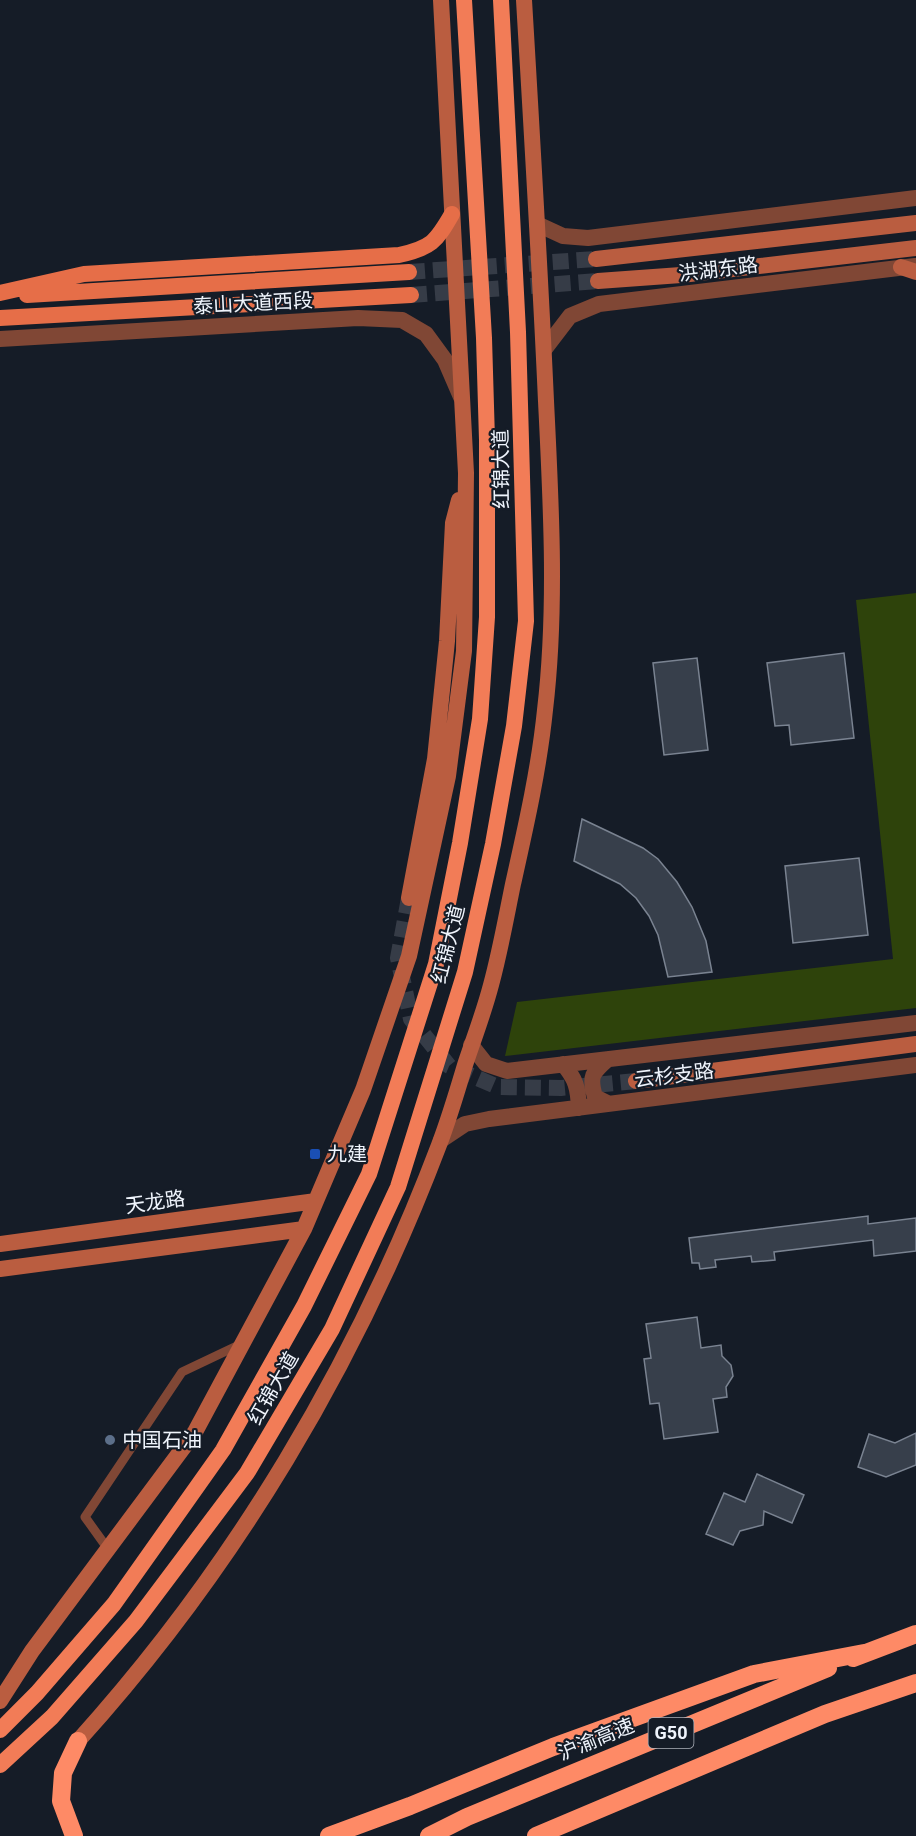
<svg xmlns="http://www.w3.org/2000/svg" width="916" height="1836" viewBox="0 0 916 1836" font-family="Roboto,'Noto Sans SC',sans-serif">
  <style>
    .green { fill: #2e430b }
    .building { fill: #373f4b; stroke: #7a8391; stroke-width: 1.5 }
    .lines { fill: none; stroke-linecap: round; stroke-linejoin: round }
    .secondary-tunnel { stroke: #363c47; stroke-width: 16; stroke-dasharray: 16 8; stroke-linecap: butt }
    .service { stroke: #804735; stroke-width: 9 }
    .minor { stroke: #804735; stroke-width: 16 }
    .tertiary { stroke: #804735; stroke-width: 16 }
    .secondary { stroke: #ba5d40; stroke-width: 16 }
    .primary { stroke: #e66e48; stroke-width: 16 }
    .trunk { stroke: #f27c57; stroke-width: 16 }
    .motorway { stroke: #fe8a66; stroke-width: 18 }
    .transit-dot { fill: #1a4fb4; stroke: #151c27; stroke-width: 2 }
    .service-dot { fill: #5c6f8a; stroke: #151c27; stroke-width: 2 }
    .labels { text-anchor: middle; stroke-width: 4.5; stroke-linejoin: round; paint-order: stroke }
    .shield { fill: #151c27; stroke: #aeb3bc; stroke-width: 1.5 }
    .shield-label { font-size: 18px; font-weight: bold; fill: #eff4fc }
    .street-label { font-size: 20px; fill: #eff4fc; stroke: #151c27 }
    .poi-label { font-size: 20px; fill: #eff4fc; stroke: #151c27; text-anchor: start }
  </style>
  <rect width="100%" height="100%" fill="#151c27"/>
  <path class="green" d="M916 593V1008L505 1056 517 1002 893 959 856 600Z"/>
  <path class="building" d="M844 653 854 738 791 745 789 725 775 726 767 663Z
    M697 658 708 750 664 755 653 663Z
    M582 819 643 848 658 859 677 882 692 907 706 941 712 972 668 977 658 935 649 916 636 898 620 884 574 861Z
    M859 858 868 935 793 943 785 866Z
    M868 1216V1224L916 1218V1251L874 1256 873 1240 774 1252 775 1260 752 1262 751 1256 715 1260 716 1267 700 1269 699 1263H692L689 1238Z
    M697 1317 701 1348 721 1345 722 1356 731 1365 733 1376 726 1387 727 1397 713 1399 718 1432 664 1439 659 1403 650 1404 644 1359 651 1358 646 1324Z
    M916 1433V1465L886 1477 858 1467 869 1434 895 1443Z
    M757 1474 804 1495 792 1523 764 1511 763 1525 740 1531 733 1545 706 1534 724 1493 745 1502Z"/>
  <g class="lines">
    <path class="secondary-tunnel" d="M409 272 596 259
      M411 295 598 281
      M409 898 398 958 411 1019 449 1066 498 1087 561 1088 636 1081"/>
    <path class="service" d="M108 1549 85 1517 182 1372 241 1344"/>
    <path class="minor" d="M537 224 563 236 588 238 916 198
      M544 350 570 316 599 304 915 266
      M471 1045 486 1064 507 1071 916 1023
      M608 1059C592 1073 589 1076 595 1097L609 1104
      M563 1064C576 1079 578 1088 579 1108
      M441 1140 465 1124 489 1119 916 1065"/>
    <path class="tertiary" d="M0 339 358 318 402 320 426 334 445 360 461 397"/>
    <path class="secondary" d="M596 259 916 223
      M901 267 916 272
      M598 281 681 275 916 248
      M409 898 435 759 447 641 453 523 459 500
      M636 1081 916 1044
      M0 1244 316 1201
      M0 1269 304 1229
      M0 1701 32 1651 195 1432 304 1229 363 1090 409 956 448 776 464 651 466 473 441 0
      M78 1741C235 1567 356 1364 439 1145 449 1119 457 1092 465 1065 474 1038 484 1012 491 985 500 952 506 918 513 884 526 826 539 769 545 710 557 608 551 503 546 401 540 268 532 134 524 0"/>
    <path class="primary" d="M0 293 84 274 399 255C431 248 436 242 452 214
      M27 295 409 272
      M0 318 411 295"/>
    <path class="trunk" d="M0 1730 37 1693 114 1604 223 1450 304 1306 369 1174 436 964 460 843 480 719 487 617V440L484 338 464 0
      M0 1765 52 1717 136 1621 247 1473 332 1329 398 1187 465 972 493 844 514 726 526 621 518 332 501 0"/>
    <path class="motorway" d="M853 1658 916 1634
      M74 1836 61 1801 63 1773 78 1741
      M329 1836 410 1806 553 1747 754 1674 864 1653
      M429 1836 467 1817 828 1668
      M536 1836 825 1714 916 1683"/>
  </g>
  <rect class="transit-dot" x="309" y="1148" width="12" height="12" rx="3"/>
  <circle class="service-dot" cx="110" cy="1440" r="6"/>
  <g class="labels">
    <rect class="shield" x="648.5" y="1718" width="45" height="30" rx="4.5"/>
    <g class="shield-label">
      <text x="671" y="1739">G50</text>
    </g>
    <g class="street-label">
      <text transform="translate(718 269) rotate(-7)" y="7">洪湖东路</text>
      <text transform="translate(253 303) rotate(-3)" y="7">泰山大道西段</text>
      <text transform="translate(501 469) rotate(-91)" y="7">红锦大道</text>
      <text transform="translate(448 944) rotate(-76)" y="7">红锦大道</text>
      <text transform="translate(674 1075) rotate(-7)" y="7">云杉支路</text>
      <text transform="translate(155 1202) rotate(-8)" y="7">天龙路</text>
      <text transform="translate(273 1388) rotate(-60)" y="7">红锦大道</text>
      <text transform="translate(596 1739) rotate(-22)" y="7">沪渝高速</text>
    </g>
    <g class="poi-label">
      <text x="327" y="1161">九建</text>
      <text x="122" y="1447">中国石油</text>
    </g>
  </g>
</svg>
